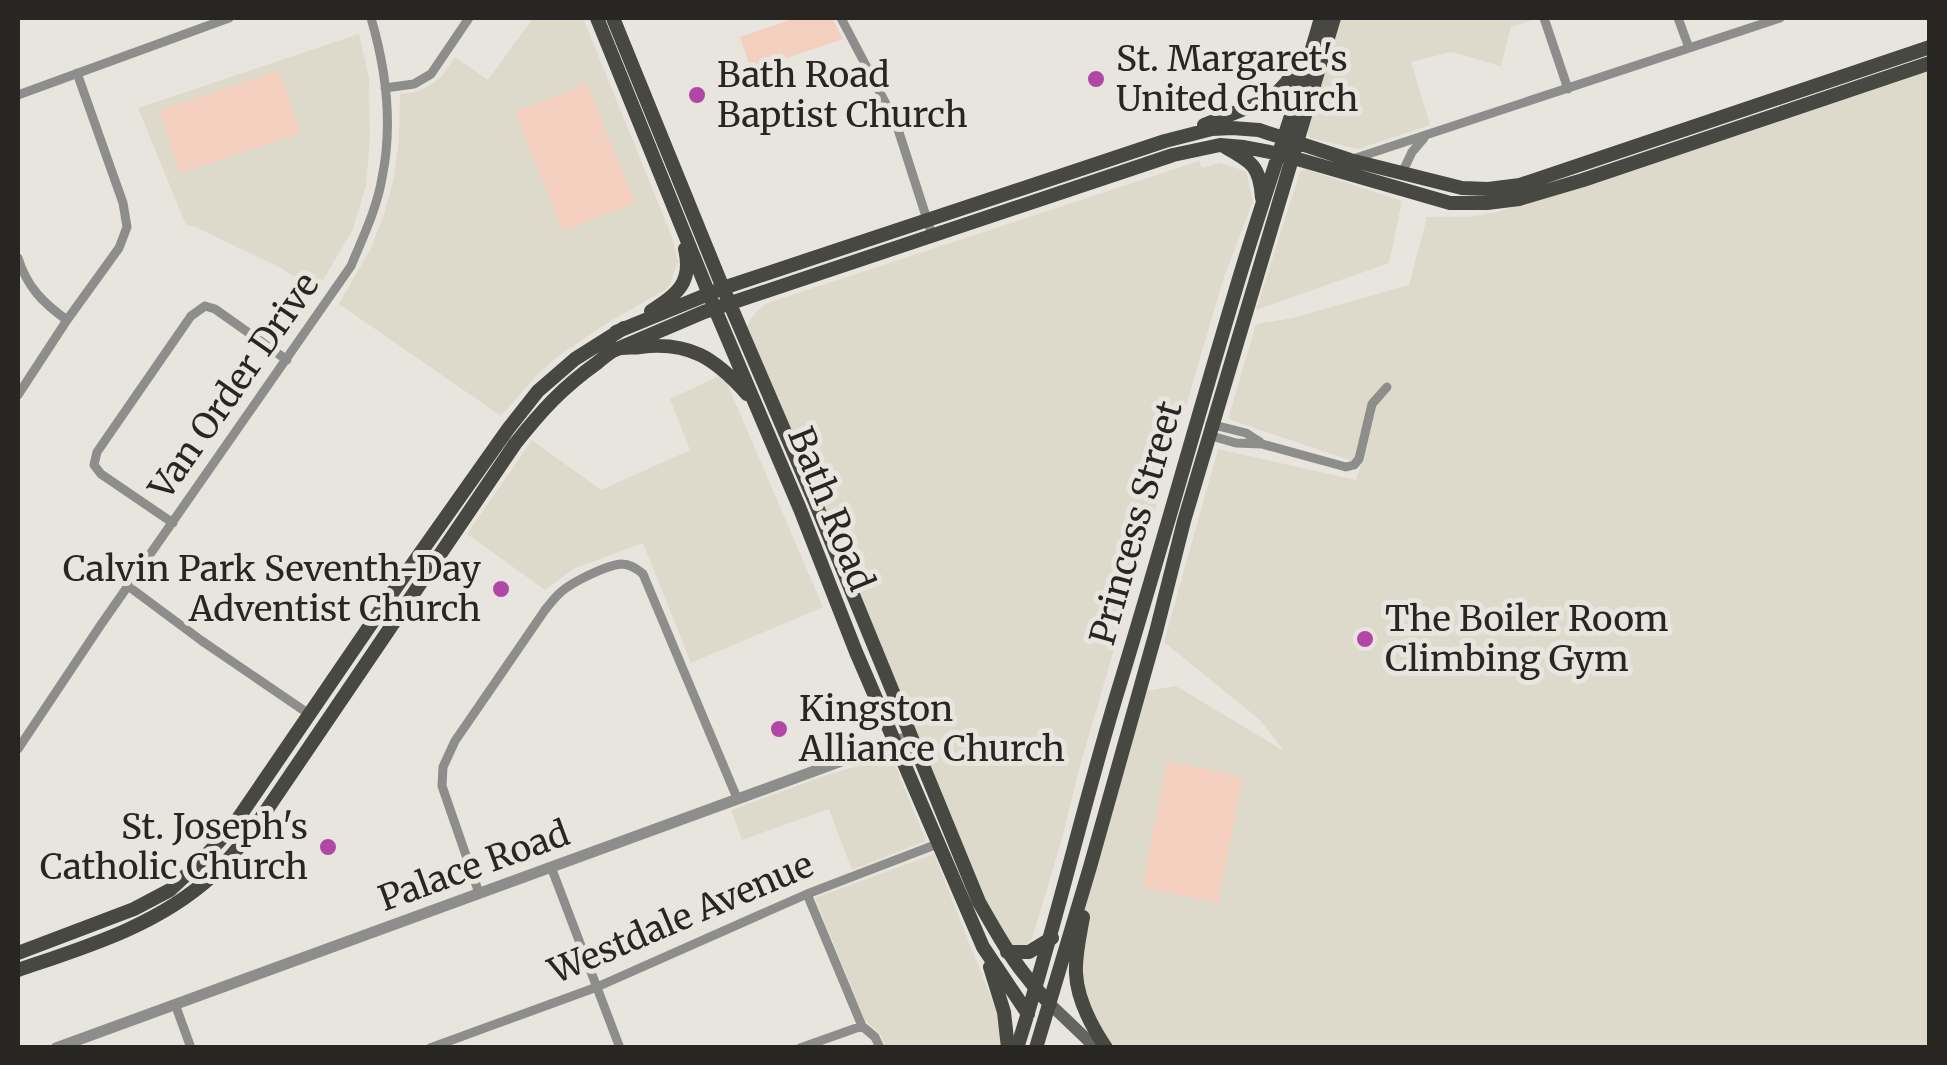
<svg xmlns="http://www.w3.org/2000/svg" width="1947" height="1065" viewBox="0 0 1947 1065" font-family="Merriweather,serif">
  <style>
    .built { fill: #dedacb }
    .green { fill: #f3cfbf }
    .lines { fill: none; stroke-linecap: round; stroke-linejoin: round }
    .minor { stroke: #8d8e8b; stroke-width: 9 }
    .tertiary { stroke: #8d8e8b; stroke-width: 11 }
    .secondary { stroke: #636560; stroke-width: 12 }
    .primary { stroke: #474842; stroke-width: 14 }
    .poi-dot { fill: #b146a6; stroke: #e7e5dd; stroke-width: 4 }
    .labels { text-anchor: middle; stroke-width: 10; stroke-linejoin: round; paint-order: stroke }
    .poi-label { font-size: 35px; fill: #272623; stroke: #e7e5dd; text-anchor: start }
    .street-label { font-size: 35px; fill: #272623; stroke: #e7e5dd }
  </style>
  <rect width="100%" height="100%" fill="#e7e5dd"/>
  <path class="built" d="M533 18H583L672 237 678 262 668 288 604 325 557 357 536 376 501 416 339 304 371 248 384 214 393 181 399 140 400 94 416 92 429 86 441 77 455 57 488 80Z
    M1341 18H1528L1530 21 1511 27 1501 66 1451 52 1411 62 1430 125 1358 149 1310 138 1307 129Z
    M359 34 369 78 370 137 366 186 352 231 316 292 281 268 193 226 186 225 138 108Z
    M1929 69V1047L1107 1048 1081 996 1082 920 1140 692 1176 686 1284 751 1260 720 1164 642 1218 449 1356 480 1361 464 1228 419 1256 324 1292 318 1409 285 1427 217H1468L1497 212Z
    M1199 161 1202 168 1220 163 1246 171 1253 201 1223 280 1081 762 1063 835 1032 939 1023 947 1013 949 984 905 746 328 755 313 765 304Z
    M1305 169 1402 201 1389 263 1256 310 1300 172Z
    M723 374 823 607 691 663 643 543 573 569 545 590 467 534 532 440 601 490 690 450 670 399Z
    M882 759 895 765 926 841 852 870 829 809 742 840 731 810 827 775Z
    M934 854 1000 1020V1047H886L881 1035 865 1020 815 898Z"/>
  <path class="green" d="M796 18H832L843 39 751 70 740 37Z
    M279 70 300 133 180 173 159 110Z
    M587 83 635 203 563 232 515 112Z
    M1167 761 1243 777 1218 903 1142 887Z"/>
  <g class="lines">
    <path class="minor" d="M841 18 896 123 932 235
      M1544 18 1568 89
      M1678 18 1689 48
      M385 88 414 84 431 74 469 18
      M18 95 229 18
      M1353 159 1780 18
      M1401 175 1412 152 1424 138
      M18 258C27 287 43 303 67 320
      M18 395 67 320 119 248 127 227 123 203 77 73
      M1210 424 1246 433 1260 442
      M1208 435 1236 443 1262 444 1346 467 1354 465 1359 459 1372 404 1387 387
      M173 523 101 474 94 465 97 452 191 316 205 306 215 309 287 360
      M128 586 202 641 309 714
      M18 749 100 626 351 266C363 237 377 208 382 178 393 125 386 69 371 18
      M551 867 620 1048
      M479 893 442 786 443 767 455 741 545 610C550 604 555 597 561 592 572 582 607 565 621 564 630 564 636 568 643 574L737 798
      M807 894 862 1026 875 1037 880 1048
      M175 1004 191 1048
      M430 1048 597 987 807 894 940 843
      M800 1048 862 1026"/>
    <path class="tertiary" d="M56 1048 910 736"/>
    <path class="secondary" d="M1050 1004 1096 1048"/>
    <path class="primary" d="M597 18 715 309 800 509 856 652 983 947 1028 1014
      M613 18 723 288 815 502 979 902C1001 941 1018 971 1050 1004
      M1204 125 1272 98 1286 83 1304 59
      M1225 147C1252 162 1260 166 1262 198
      M651 311C677 294 693 283 685 249
      M616 332 723 288 1165 141 1212 129 1232 128 1259 130 1350 160 1462 188 1488 189 1520 185 1930 47
      M615 350 704 312 1173 155 1220 145 1244 147 1280 154 1450 203H1487L1519 199 1583 180 1930 63
      M1083 917C1080 935 1075 955 1076 973 1077 999 1092 1027 1106 1048
      M1007 952H1029L1052 938
      M18 953 134 909 170 890 200 862 233 826 397 586 508 429 538 391 575 359 624 328
      M990 967 1004 1012 1008 1048
      M18 970C86 947 157 926 212 876 227 863 240 845 253 830L515 444C542 410 562 388 597 363 603 358 610 352 616 349 623 347 633 348 640 347 689 341 715 358 747 394
      M1017 1048C1056 927 1083 804 1120 684 1160 553 1196 422 1235 292 1262 200 1295 110 1321 18
      M1036 1048 1090 867 1156 632 1184 521 1334 18"/>
  </g>
  <g class="poi-dot">
    <circle cx="1096" cy="79" r="10"/>
    <circle cx="697" cy="95" r="10"/>
    <circle cx="501" cy="589" r="10"/>
    <circle cx="1365" cy="639" r="10"/>
    <circle cx="779" cy="729" r="10"/>
    <circle cx="328" cy="847" r="10"/>
  </g>
  <g class="labels">
    <g class="poi-label">
      <text x="1116" y="71">St. Margaret's<tspan x="1116" dy="40">United Church</tspan></text>
      <text x="717" y="87">Bath Road<tspan x="717" dy="40">Baptist Church</tspan></text>
      <text x="481" y="581" text-anchor="end">Calvin Park Seventh-Day<tspan x="481" dy="40">Adventist Church</tspan></text>
      <text x="1385" y="631">The Boiler Room<tspan x="1385" dy="40">Climbing Gym</tspan></text>
      <text x="799" y="721">Kingston<tspan x="799" dy="40">Alliance Church</tspan></text>
      <text x="308" y="839" text-anchor="end">St. Joseph's<tspan x="308" dy="40">Catholic Church</tspan></text>
    </g>
    <g class="street-label">
      <text transform="translate(234 386) rotate(-55)" y="12">Van Order Drive</text>
      <text transform="translate(831 509) rotate(68)" y="12">Bath Road</text>
      <text transform="translate(1136 523) rotate(-74)" y="12">Princess Street</text>
      <text transform="translate(474 866) rotate(-20)" y="12">Palace Road</text>
      <text transform="translate(681 918) rotate(-23)" y="12">Westdale Avenue</text>
    </g>
  </g>
  <rect width="1947" height="1065" fill="none" stroke="#272623" stroke-width="40"/>
</svg>
